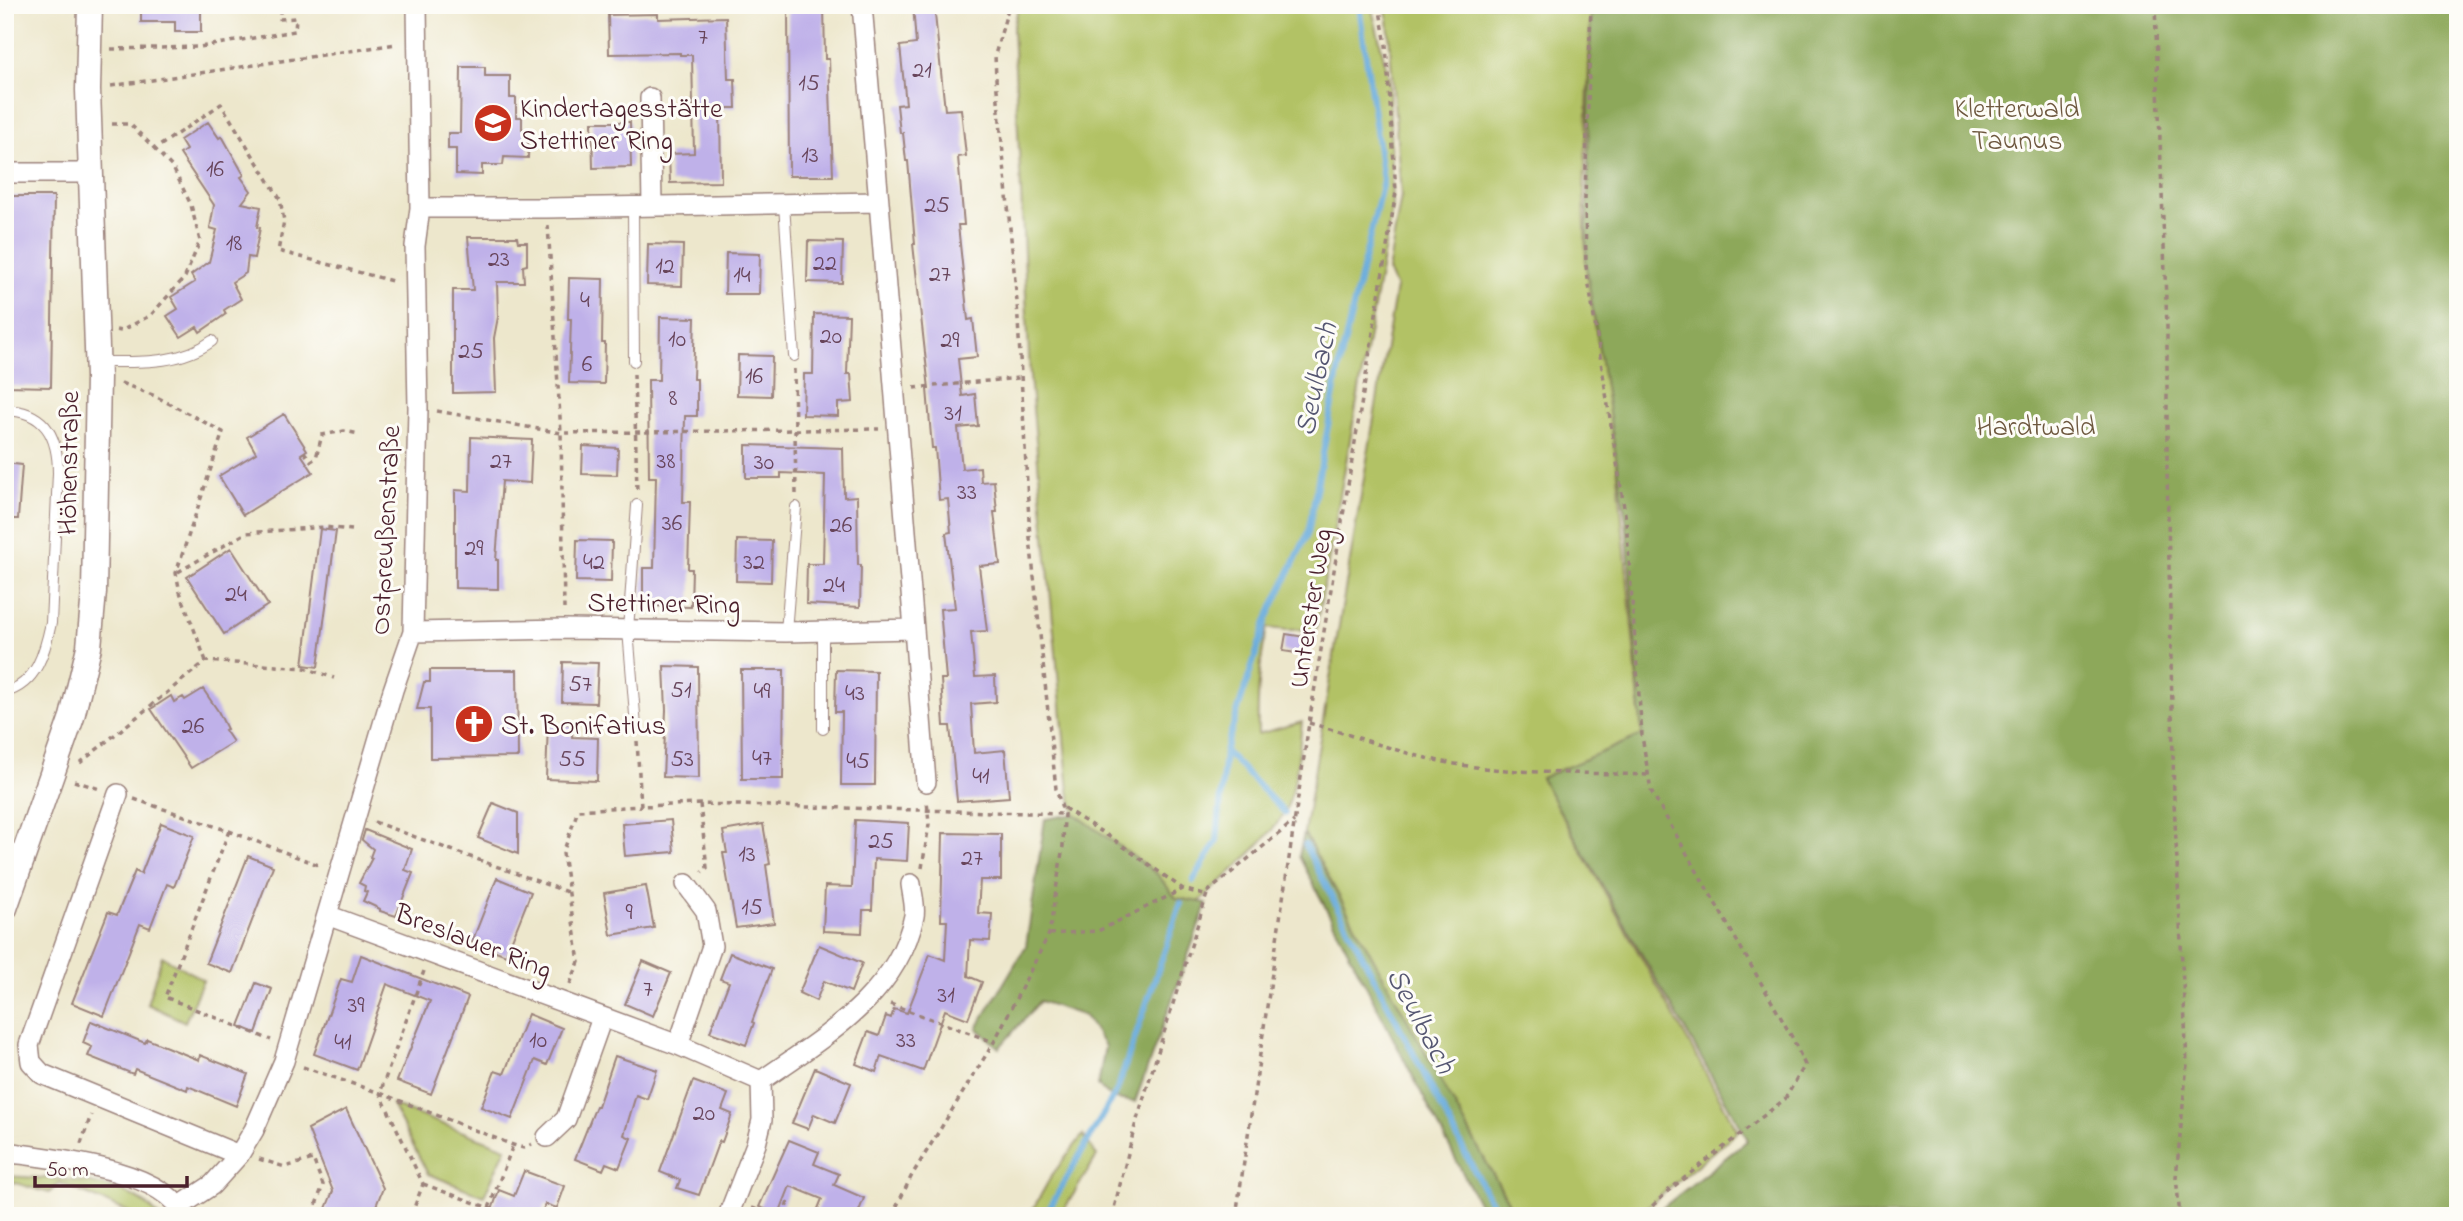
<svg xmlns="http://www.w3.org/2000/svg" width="2463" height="1221" viewBox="0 0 2463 1221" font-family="'Indie Flower',sans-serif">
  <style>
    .green { fill: #b2c265; stroke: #7e7048; stroke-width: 2 }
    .forest { fill: #8da85a; stroke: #6c6442; stroke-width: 2 }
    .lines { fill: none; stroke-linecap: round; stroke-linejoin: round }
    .stream { stroke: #67abdc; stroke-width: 6 }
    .building { fill: #bfb1e9 }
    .service-casing { stroke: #9c837c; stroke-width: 12 }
    .minor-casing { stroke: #9c837c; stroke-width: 22 }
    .tertiary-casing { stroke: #9c837c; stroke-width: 27 }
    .path { stroke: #9c837c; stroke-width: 3.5; stroke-dasharray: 5 5; stroke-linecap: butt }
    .service { stroke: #fff; stroke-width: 10 }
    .minor { stroke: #fff; stroke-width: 19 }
    .tertiary { stroke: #fff; stroke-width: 24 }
    .labels { text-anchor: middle; stroke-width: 6; stroke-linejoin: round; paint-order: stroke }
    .number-label { font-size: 24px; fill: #67445a }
    .poi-label { font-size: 28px; fill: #4a1f2b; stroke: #fdfcf7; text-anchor: start }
    .park-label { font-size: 28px; fill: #6e583f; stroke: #fdfcf7 }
    .street-label { font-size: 28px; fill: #4a1f2b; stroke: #fdfcf7 }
    .water-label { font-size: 30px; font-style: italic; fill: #565772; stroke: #fdfcf7 }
  </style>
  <rect width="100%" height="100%" fill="#fdfcf7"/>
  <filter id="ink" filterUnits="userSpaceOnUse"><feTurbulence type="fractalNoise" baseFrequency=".0143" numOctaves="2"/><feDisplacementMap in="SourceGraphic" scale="14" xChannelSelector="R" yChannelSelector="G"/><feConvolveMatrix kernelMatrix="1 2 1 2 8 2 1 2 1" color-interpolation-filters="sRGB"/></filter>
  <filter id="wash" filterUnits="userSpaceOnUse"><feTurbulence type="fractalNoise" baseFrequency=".00686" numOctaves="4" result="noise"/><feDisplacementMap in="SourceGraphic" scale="28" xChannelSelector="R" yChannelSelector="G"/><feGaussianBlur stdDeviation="1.57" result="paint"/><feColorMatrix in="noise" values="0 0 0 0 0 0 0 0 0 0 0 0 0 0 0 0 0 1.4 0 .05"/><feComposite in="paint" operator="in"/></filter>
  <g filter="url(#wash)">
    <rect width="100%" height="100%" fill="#ede7cc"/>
    <path class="green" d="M1019 5H1371L1389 79 1392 207 1316 629 1288 630 1267 628C1259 666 1257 695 1258 734L1302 722C1299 749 1297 781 1287 807 1276 834 1222 880 1199 902L1176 898 1157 874 1075 814 1069 791 1030 377 1013 28Z
      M1384 5H1591L1584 191 1586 266 1617 464 1642 736 1541 778 1738 1131 1636 1216H1516L1304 833 1396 288 1388 271 1401 196 1388 19Z
      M162 956 203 980 185 1022 147 1004Z
      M392 1105 506 1148 484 1196 428 1174Z
      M1083 1135 1097 1156 1060 1216H1029L1052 1175Z
      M5 1176C49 1179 129 1177 158 1216H138L60 1183 49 1193 5 1180Z"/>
    <path class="forest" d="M1591 5H2458V1216H1652L1748 1140 1541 778 1642 735 1626 520 1586 266Z
      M1075 814 1157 874 1176 898 1207 903 1135 1102 1115 1099 1098 1086 1105 1046 1085 1016 1040 1001 999 1048 977 1028 1026 946 1045 819Z
      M1304 833 1516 1216H1485L1299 856Z"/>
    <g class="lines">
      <path class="stream" d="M1225 751 1285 813
        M1305 845 1498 1216
        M1193 881 1217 841 1225 751 1267 619 1308 533 1340 362 1383 181 1359 5
        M1045 1216 1117 1090 1181 903"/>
    </g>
    <g id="blocks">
      <path class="building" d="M141 5H201V32H175V22H141Z
        M788 5H824L825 59H829L833 176H789Z
        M913 5H934L945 110 961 109 966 156 958 157 964 225H958L968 320 973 319 977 357 958 359 962 396 975 394 978 426 958 428 962 469 980 467 981 482 994 481 997 512H994L1000 564 979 566 987 631 971 632 975 677 995 676 996 702 971 704 974 753 1005 750 1009 797 957 801 950 726H944L941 679H946L940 609 955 608 946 533 951 532 948 499 939 500 935 448H932L927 389H929L913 244H915L908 161H906L903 133H900L897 105 906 104 900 46 916 44Z
        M658 14V19L726 17 728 79H735L736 108H720L721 182 670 183 669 154 694 153 692 55H680V53L609 54 608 15Z
        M461 67H485V76H510V98H516V117H522V129H529L528 158 504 157 503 165H482V175L456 174V149H448V133H460Z
        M208 122 219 138 222 136 244 175 241 177 251 191 242 203 261 207 257 227 260 228 254 258 248 257 246 273 232 282 241 299 224 310 226 314 200 332 197 327 181 337 167 316 178 309 171 297 195 282 191 275 209 262 217 230 210 228 214 205 180 154 186 150 180 140Z
        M592 122H630L631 167 593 168Z
        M5 196H54L51 387 5 386Z
        M468 237H517L518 242H527V265L523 266 524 282H497L498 317 494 338 496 392 453 393V290H473Z
        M808 241 843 242 842 283 807 282Z
        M648 244 683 245 682 286 647 285Z
        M726 253 760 254 759 294H725Z
        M569 278 603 279 602 343H605L604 384 569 383 571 319H568Z
        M814 314 849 315 847 374H851L853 402 838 403V416L803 415 804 374H813Z
        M660 317 695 318 693 379H697V416H685L683 502H690L688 569H692L691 607 643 606V568H654L656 477H649L648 380H659Z
        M738 355 772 356 771 396 737 395Z
        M284 414 307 450 301 454 313 472 243 515 219 476 256 453 247 437Z
        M471 437 532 440 530 483 502 481 496 560H498V589L455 588V490L470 491Z
        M746 445 843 448 844 497 857 496 858 565H861L860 607 806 604 807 564H823L825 475 781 473V478H746Z
        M583 446 618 448 617 475 582 474Z
        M5 463 22 465 18 519H5Z
        M320 529 336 531 318 667 303 665Z
        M577 540 612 541 611 582 576 581Z
        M737 540 772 541 771 582 736 581Z
        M231 548 268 605 224 634 187 577Z
        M1286 634 1305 637 1303 654 1283 651Z
        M563 662 598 663 596 703 562 702Z
        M664 666 698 667 699 778 663 777 666 710Z
        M430 670H517L518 757 430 758V709H417L424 682H430Z
        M741 670H784L783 779H742Z
        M836 670 876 671 875 785H841L842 712H835Z
        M203 689 218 711 227 729 225 730 233 742 191 768 151 709 171 696 174 702 183 697 185 700Z
        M548 723 573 724 572 737 598 738 597 781 546 779Z
        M493 803 518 813V854L478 838Z
        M671 820 674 852 625 856 622 824Z
        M855 820 909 823 907 861 874 859 872 910H863L862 933 823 931 825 886 852 887Z
        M161 823 194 836 174 887 167 884 150 928 140 924 104 1016 72 1003 108 912 117 915 135 871 141 874Z
        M763 824 770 864 766 865 774 923 736 928 723 853H727L723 831Z
        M365 830 412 849 405 870 413 873 396 916 380 911V909L363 901 367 892 364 891 365 886 359 883 372 858 370 857 373 849 362 840Z
        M943 833 1001 834V880H980L978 913 992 914 990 941 970 940 968 976 982 982 968 1019 945 1010 923 1071 881 1056 876 1072 856 1064 868 1032 879 1036 886 1016 891 1018 894 1009 907 1013 930 954 945 960 947 921H941Z
        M248 856 273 866 232 973 206 963Z
        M497 878 531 892 506 955 472 942Z
        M646 886 654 928 611 935 604 893Z
        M819 945 862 963 851 992 824 981 816 1001 799 993Z
        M730 953 772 969 752 1022 754 1023 746 1045 710 1032 729 982 720 979Z
        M361 955 468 997 431 1094 397 1081 430 1001 387 984 357 1070 314 1054 341 979 352 982Z
        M643 961 671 973 653 1016 625 1004Z
        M256 983 272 989 256 1033 239 1026Z
        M528 1014 562 1028 547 1065 535 1060 512 1119 481 1107 495 1071 504 1074Z
        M91 1021 145 1043 147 1039 199 1060 200 1055 248 1074 236 1106 188 1086 187 1090 135 1069 133 1074 88 1056 92 1047 83 1043Z
        M615 1056 657 1070 647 1099 636 1095 624 1135 631 1138 619 1168 606 1163 603 1170 575 1159 596 1106H598Z
        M815 1068 851 1083 835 1123 814 1114 808 1129 792 1123Z
        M693 1081 728 1094 722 1110 732 1114 722 1142 719 1141 699 1195 677 1188 680 1180 660 1172Z
        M346 1109 383 1188 372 1216H323L333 1191 308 1129Z
        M789 1140 819 1152 814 1164 839 1174 834 1185 864 1198 857 1216H815L822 1199 790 1186 779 1214 759 1207Z
        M524 1171 565 1186 557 1208 545 1204 541 1216H490L499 1190 514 1196Z"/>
    </g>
  </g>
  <g filter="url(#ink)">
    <use href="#blocks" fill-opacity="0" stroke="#9c837c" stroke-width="2"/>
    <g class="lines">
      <g class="service-casing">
        <path id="service" d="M784 204 794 356
          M633 205 634 361
          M99 362C137 362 180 365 212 341
          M5 410C45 411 58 436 58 473L51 623C45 651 37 684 5 692
          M786 632 796 507
          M636 727 628 630 637 505
          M823 729V631"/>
      </g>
      <g class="minor-casing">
        <path id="minor" d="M862 5 879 202
          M650 98 652 205
          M5 173H91
          M914 629 926 782
          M413 632 565 629 786 632 914 629 879 202 547 208H420
          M118 794 29 1045 31 1062 42 1074 239 1155
          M327 915 678 1045 761 1081 762 1120 756 1144 728 1216
          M678 1045 712 946 706 911 686 884
          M761 1081C822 1038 898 995 914 916 916 907 912 894 911 884
          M547 1137 566 1119 602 1018
          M5 1152C53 1159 163 1168 184 1216
          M180 1206 212 1185 239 1155 254 1130 284 1061 393 690 413 632 418 408 415 246 420 208 417 5"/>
      </g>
      <g class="tertiary-casing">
        <path id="tertiary" d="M5 908 72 717 89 647 94 592 98 377 88 90 90 5"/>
      </g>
      <path class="path" d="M1591 5 1585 198 1586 266 1626 520 1642 736 1651 791 1792 1037 1805 1065 1785 1099 1669 1190 1642 1216
        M2155 5 2167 327V471L2174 802 2187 1064 2176 1177 2180 1216
        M111 49 200 47 295 31 296 18 280 19V10
        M111 86 397 44
        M112 124H130L155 149 221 104 280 199 284 221 278 251 396 282
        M548 225 561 433 564 609
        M116 330 121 331 151 315 185 277 200 241 191 205 173 168 155 149
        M794 369 796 494
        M634 374 637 492
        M121 383 155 396 223 432 176 573 180 592 206 661
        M914 388 1019 378
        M437 411 561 433 879 429
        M304 452 311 461 316 458 322 435 344 431 359 434
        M178 572 246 533 324 527 352 530
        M1309 723C1353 735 1399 753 1444 762 1511 775 1579 772 1647 775
        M637 741 641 806 700 804 1064 814
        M80 763 206 661 305 668 334 678
        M74 781 100 789
        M134 799 229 831 321 866
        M700 804 707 868 702 872
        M1064 808 1113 839 1183 889 1204 895 1294 821
        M374 822 570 893
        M229 831 165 997 271 1040
        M922 868 929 824 927 800
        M1049 934 1098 931 1183 889
        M424 971 380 1093 513 1145 524 1148 532 1144
        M570 984 579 962 563 853 578 810 641 806
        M890 1004 994 1042
        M303 1067 380 1093 423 1184 411 1216
        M81 1144 91 1115
        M259 1159 285 1167 313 1159 323 1185 312 1216
        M423 1184 511 1216
        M489 1208 513 1145
        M752 1208 774 1216
        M783 1216 789 1199
        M892 1216 912 1175 994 1042 1049 934 1063 846 1064 814 1056 789 1030 538 1017 302 996 79 995 55 1009 5
        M1112 1216 1135 1126 1208 891
        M1236 1216 1309 723 1396 192 1386 45 1379 5"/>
      <use href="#service" class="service"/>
      <use href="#minor" class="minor"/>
      <use href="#tertiary" class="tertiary"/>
    </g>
  </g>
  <defs>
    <g id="school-disc" transform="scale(2.0125)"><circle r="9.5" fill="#c8321e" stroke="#fdfcf7"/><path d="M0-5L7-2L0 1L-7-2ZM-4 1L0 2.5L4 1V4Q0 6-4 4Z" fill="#fff"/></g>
    <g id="church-disc" transform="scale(2.0125)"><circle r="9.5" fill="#c8321e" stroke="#fdfcf7"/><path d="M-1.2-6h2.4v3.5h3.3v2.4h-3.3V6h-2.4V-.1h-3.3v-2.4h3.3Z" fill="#fff"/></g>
  </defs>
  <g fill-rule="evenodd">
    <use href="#school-disc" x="493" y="123"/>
    <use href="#church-disc" x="474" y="724"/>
  </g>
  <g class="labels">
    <g class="number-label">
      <text x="703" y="44">7</text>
      <text x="922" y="77">21</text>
      <text x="809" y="90">15</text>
      <text x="810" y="162">13</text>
      <text x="215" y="176">16</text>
      <text x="937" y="212">25</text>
      <text x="234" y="250">18</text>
      <text x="499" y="266">23</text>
      <text x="825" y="270">22</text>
      <text x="665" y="273">12</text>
      <text x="940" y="281">27</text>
      <text x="742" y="282">14</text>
      <text x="585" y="307">4</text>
      <text x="831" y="343">20</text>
      <text x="677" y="346">10</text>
      <text x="950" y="347">29</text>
      <text x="471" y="358">25</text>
      <text x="587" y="371">6</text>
      <text x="754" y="383">16</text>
      <text x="673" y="405">8</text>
      <text x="953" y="420">31</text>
      <text x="501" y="468">27</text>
      <text x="666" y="468">38</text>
      <text x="764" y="469">30</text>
      <text x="967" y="499">33</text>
      <text x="672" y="530">36</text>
      <text x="841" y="532">26</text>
      <text x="474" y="555">29</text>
      <text x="594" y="569">42</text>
      <text x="754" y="569">32</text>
      <text x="834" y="592">24</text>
      <text x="236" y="601">24</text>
      <text x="580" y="691">57</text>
      <text x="681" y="697">51</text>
      <text x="762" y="698">49</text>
      <text x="855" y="700">43</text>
      <text x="193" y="733">26</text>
      <text x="762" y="765">47</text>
      <text x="572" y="766">55</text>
      <text x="682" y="766">53</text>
      <text x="858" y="768">45</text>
      <text x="981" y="783">41</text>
      <text x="881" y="848">25</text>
      <text x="747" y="861">13</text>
      <text x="972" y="865">27</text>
      <text x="752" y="914">15</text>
      <text x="629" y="919">9</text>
      <text x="648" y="996">7</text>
      <text x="946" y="1002">31</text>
      <text x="356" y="1012">39</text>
      <text x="538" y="1047">10</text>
      <text x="906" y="1047">33</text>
      <text x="343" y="1049">41</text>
      <text x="704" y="1120">20</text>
    </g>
    <g class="poi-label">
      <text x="520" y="117">Kindertagesstätte<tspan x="520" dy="32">Stettiner Ring</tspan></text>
      <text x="501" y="734">St. Bonifatius</text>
    </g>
    <g class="park-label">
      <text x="2017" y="117">Kletterwald<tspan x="2017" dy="32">Taunus</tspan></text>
      <text x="2036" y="435">Hardtwald</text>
    </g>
    <g class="street-label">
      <text transform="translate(67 463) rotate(-89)" y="10">Höhenstraße</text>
      <text transform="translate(384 530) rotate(-87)" y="10">Ostpreußenstraße</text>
      <text transform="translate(664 602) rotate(1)" y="10">Stettiner Ring</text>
      <text transform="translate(1309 608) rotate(-81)" y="10">Unterster Weg</text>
      <text transform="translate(474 940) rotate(21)" y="10">Breslauer Ring</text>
    </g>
    <g class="water-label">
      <text transform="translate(1315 379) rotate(-78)" y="10">Seulbach</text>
      <text transform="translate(1422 1020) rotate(62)" y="10">Seulbach</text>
    </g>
  </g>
  <rect width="2463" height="1221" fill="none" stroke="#fdfcf7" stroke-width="28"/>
  <path d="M35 1176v10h152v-10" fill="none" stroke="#4a1f2b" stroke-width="3.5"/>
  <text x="46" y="1176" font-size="21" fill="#4a1f2b" stroke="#fdfcf7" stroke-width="5" paint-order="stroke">50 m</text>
</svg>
